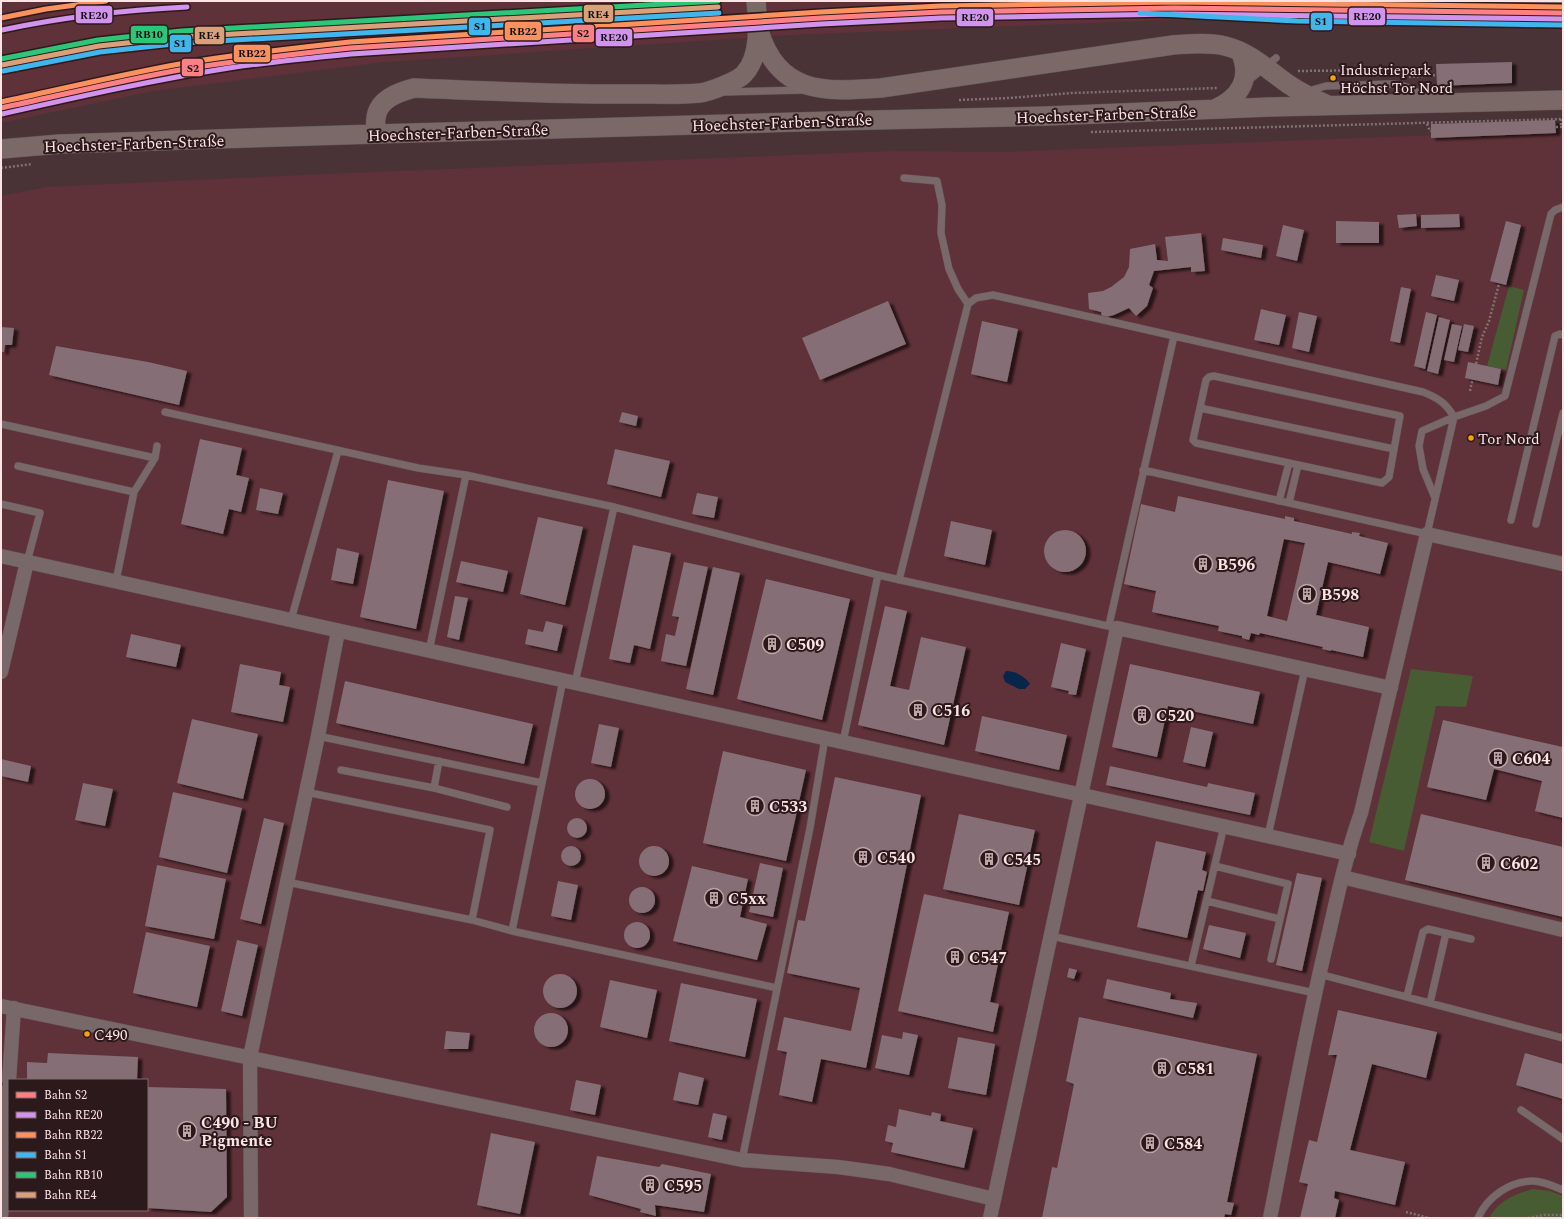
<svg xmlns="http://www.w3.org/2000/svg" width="1564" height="1219" viewBox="0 0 1564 1219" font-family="Spectral,serif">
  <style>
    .built { fill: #5f3138; fill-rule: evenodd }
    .green { fill: #475c32 }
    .water { fill: #07264a }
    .building { fill: #856e75; fill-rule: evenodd; filter: url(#shadow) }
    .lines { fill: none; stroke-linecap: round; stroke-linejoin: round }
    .service-casing { stroke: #645052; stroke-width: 8 }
    .minor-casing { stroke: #645052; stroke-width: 15 }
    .secondary-casing { stroke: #645052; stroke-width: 20 }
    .path { stroke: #817173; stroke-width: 2.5; stroke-dasharray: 2 2; stroke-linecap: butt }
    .service { stroke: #796869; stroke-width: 7 }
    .minor { stroke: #796869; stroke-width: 14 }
    .secondary { stroke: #7b6967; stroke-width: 19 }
    .rail-1-casing { stroke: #2c191b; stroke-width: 8 }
    .rail-2-casing { stroke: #2c191b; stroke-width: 8 }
    .rail-3-casing { stroke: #2c191b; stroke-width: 8 }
    .rail-4-casing { stroke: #2c191b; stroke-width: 8 }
    .rail-5-casing { stroke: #2c191b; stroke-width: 8 }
    .rail-6-casing { stroke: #2c191b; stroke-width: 8 }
    .rail-1 { stroke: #ff8084; stroke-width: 5 }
    .rail-2 { stroke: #d193ec; stroke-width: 5 }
    .rail-3 { stroke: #fa915f; stroke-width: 5 }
    .rail-4 { stroke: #40b6ec; stroke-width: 5 }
    .rail-5 { stroke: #2dc577; stroke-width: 5 }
    .rail-6 { stroke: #d9a179; stroke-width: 5 }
    .bus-dot { fill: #f7a600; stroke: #2c191b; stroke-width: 1.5 }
    .labels { text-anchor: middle; stroke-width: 4; stroke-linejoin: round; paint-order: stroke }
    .bus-label { font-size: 15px; fill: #fee3e5; stroke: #2c191b; text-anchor: start }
    .street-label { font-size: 16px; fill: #fee3e5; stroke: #2c191b }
    .poi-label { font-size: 16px; font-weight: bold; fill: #fee3e5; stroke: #2c191b; text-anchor: start }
    .line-badge { stroke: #2c191b; stroke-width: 1.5 }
    .pale-badge-label { font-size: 11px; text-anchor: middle; font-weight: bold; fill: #111 }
  </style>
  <defs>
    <filter id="shadow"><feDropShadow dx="4.5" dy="2.5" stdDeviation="1" flood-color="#0009"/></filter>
  </defs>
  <rect width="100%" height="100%" fill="#4a3336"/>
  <path class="built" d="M1 1H1563V20L1273 16 790 35 385 62 153 91 1 123Z
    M1563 130V1218H1V196L46 187 325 174 892 151 1005 152ZM9 1080H147V1210H9Z"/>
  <path class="green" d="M1509 286 1524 290 1506 370 1487 366Z
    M1411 669 1473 676 1466 707 1436 706 1404 851 1369 842Z
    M1533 1189 1550 1191 1563 1196V1218H1489C1498 1201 1515 1194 1533 1189Z"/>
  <path class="water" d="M1006 671C1015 671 1025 676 1030 684L1025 689H1019L1005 682 1003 676Z"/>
  <path class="building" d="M1463 1H1563V10L1462 9Z
    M1512 62V83L1437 86 1436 64Z
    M1555 120 1556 133 1431 138V124Z
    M1416 214 1417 226 1399 228 1397 215Z
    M1459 214 1460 227 1421 228V215Z
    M1336 221 1379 222V243H1336Z
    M1506 221 1521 225 1506 285 1490 281Z
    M1283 225 1304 230 1297 261 1276 256Z
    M1201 233 1205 271 1191 272V267L1154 271 1149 285 1153 288 1147 306 1136 316 1129 308 1114 315 1102 318 1101 312 1089 309 1088 293 1103 291 1111 287 1124 277 1129 267 1130 249 1155 244 1157 260 1168 261 1165 237Z
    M1223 238 1263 245 1261 258 1221 250Z
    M1436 275 1459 280 1454 301 1431 296Z
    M1401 287 1411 289 1400 343 1390 341Z
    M888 301 906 344 820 380 802 338Z
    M1261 309 1286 315 1279 345 1254 340Z
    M1299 312 1317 316 1309 352 1292 348Z
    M1426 312 1437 315 1425 369 1414 366Z
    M1439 317 1450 320 1438 374 1427 371Z
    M982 321 1018 329 1007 382 971 374Z
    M1452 324 1462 326 1454 362 1444 360Z
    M1464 324 1474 326 1468 352 1458 350Z
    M1 327 14 328 12 345H5L4 352H1Z
    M56 346 148 362 187 371 179 405 49 375Z
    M1468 362 1501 369 1498 385 1465 378Z
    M622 412 638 416 636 426 619 422Z
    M200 439 242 448 236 475 249 478 241 512 229 509 223 534 181 524Z
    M615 449 670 461 661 497 607 484Z
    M388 480 444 491 416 629 360 617Z
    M260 488 283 493 278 514 256 510Z
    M697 493 718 497 714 518 692 514Z
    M1178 496 1285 519V516L1294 518V521L1352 534V532L1360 533 1359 536 1388 543 1380 574 1328 562 1316 615 1369 627 1363 657 1331 650V651L1322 649 1323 647 1260 633 1259 635 1251 633 1249 640 1242 638V636L1218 631 1219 626 1152 612 1156 591 1124 584 1141 504 1175 512ZM1284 539 1305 543 1287 621 1267 616Z
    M538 517 583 527 565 605 520 594Z
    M951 521 992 530 985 565 944 556Z
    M1044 551a21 21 0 1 1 42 0a21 21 0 1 1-42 0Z
    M633 545 671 553 650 649 634 645 630 663 609 659Z
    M337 548 359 553 353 584 331 580Z
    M461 561 508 571 503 592 456 582Z
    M684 562 708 567 686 666 661 661 666 634 675 636 679 617 672 616Z
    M713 567 740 573 713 695 686 689Z
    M766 579 850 599 822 720 737 699Z
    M455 596 468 598 459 640 447 637Z
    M885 606 907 611 890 686 909 690 921 637 966 647 944 745 858 725Z
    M546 621 563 625 557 651 525 644 528 629 543 632Z
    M131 634 181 645 176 667 126 657Z
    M1061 643 1086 649 1076 695 1068 694 1069 691 1051 687Z
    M240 664 281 672 279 685 290 687 283 722 231 712Z
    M1130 664 1260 692 1253 724 1168 706 1157 757 1112 747Z
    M345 681 533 724 524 764 336 723Z
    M982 716 1067 735 1059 770 975 751Z
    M192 719 258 734 243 799 177 783Z
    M1443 720 1563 747V818L1535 811 1542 781 1494 769 1486 800 1427 787Z
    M599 724 619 728 611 767 591 763Z
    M1191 727 1213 732 1205 767 1183 762Z
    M723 751 806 770 786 861 703 843Z
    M1 759 31 766 28 782 1 776Z
    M1110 766 1207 787 1208 783 1255 793 1250 815 1106 785Z
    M835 777 921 795 866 1068 821 1059 812 1102 779 1095 787 1052 777 1050 784 1017 851 1031 860 988 787 973 798 920 805 921Z
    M575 794a15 15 0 1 1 30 0a15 15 0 1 1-30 0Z
    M83 783 113 789 105 826 75 820Z
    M173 792 242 808 227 873 159 857Z
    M959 814 1035 830 1019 905 943 889Z
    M1421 814 1563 847V917L1405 880Z
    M567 828a10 10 0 1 1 20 0a10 10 0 1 1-20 0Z
    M264 818 284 823 261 924 240 919Z
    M1156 841 1206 852 1202 870 1207 872 1203 891 1198 890 1187 938 1137 927Z
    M561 856a10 10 0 1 1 20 0a10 10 0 1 1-20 0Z
    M639 861a15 15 0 1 1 30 0a15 15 0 1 1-30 0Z
    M760 863 783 868 773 917 749 912Z
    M157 865 226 879 214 939 145 926Z
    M692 866 748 879 740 917 767 924 757 960 673 941Z
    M1297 873 1322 878 1302 971 1276 965Z
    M558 881 578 885 571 920 551 916Z
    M629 900a13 13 0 1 1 26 0a13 13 0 1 1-26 0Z
    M924 894 1009 912 990 1002 999 1004 993 1032 898 1011Z
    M624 935a13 13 0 1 1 26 0a13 13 0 1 1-26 0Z
    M1209 925 1246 933 1240 958 1203 949Z
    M146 932 210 946 197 1007 133 993Z
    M237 940 258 945 242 1016 221 1011Z
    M1069 968 1077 970 1074 979 1067 977Z
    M543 991a17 17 0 1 1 34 0a17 17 0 1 1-34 0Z
    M1107 979 1171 993 1170 999 1197 1003 1193 1018 1103 998Z
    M610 980 657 990 647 1038 600 1027Z
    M681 983 757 999 745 1057 669 1041Z
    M1338 1010 1437 1032 1426 1078 1372 1064 1350 1150 1405 1162 1395 1205 1335 1191 1334 1198 1339 1200 1335 1218H1300L1308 1184 1299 1182 1309 1140 1317 1142 1337 1055H1328Z
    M534 1030a17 17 0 1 1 34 0a17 17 0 1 1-34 0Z
    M1079 1017 1257 1054 1227 1202 1234 1203 1231 1215 1225 1214 1224 1218H1042L1052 1167 1057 1168 1074 1084 1066 1081Z
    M446 1031 470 1033 468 1049H444Z
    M903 1032 918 1035 909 1075 875 1068 882 1035 902 1039Z
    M958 1037 995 1044 986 1095 948 1088Z
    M48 1053 138 1057 137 1080H27V1062L47 1063Z
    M1525 1053 1563 1064V1099L1516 1085Z
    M679 1072 704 1078 698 1105 673 1100Z
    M576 1080 601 1085 595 1115 570 1110Z
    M147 1087 226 1089 227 1197 211 1212 147 1208Z
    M899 1109 931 1116 932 1112 941 1114 940 1121 973 1128 964 1168 891 1152 893 1143 885 1141 888 1125 896 1127Z
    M713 1113 727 1116 722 1140 708 1137Z
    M491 1133 535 1142 520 1214 477 1205Z
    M597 1156 659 1167 662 1164 711 1174 704 1212 655 1205 656 1216 640 1212 641 1209 589 1195Z"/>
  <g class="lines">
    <g class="service-casing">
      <path id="service" d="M1248 81 1276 58
        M1308 91 1326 86 1391 84C1406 85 1415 90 1427 99
        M724 92 805 90
        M904 178 937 181 942 205 941 233 949 269 958 289 968 304
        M1214 376 1400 416 1389 477 1382 483 1196 443 1193 440 1206 380 1209 377Z
        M1200 408 1394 449
        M165 412 418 468 466 475 614 507 878 575 1117 628
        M1 424 155 458
        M18 466 134 492
        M1143 470 1427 534 1454 417 1486 406 1505 396 1551 214 1555 210 1563 207
        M1279 501 1289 463
        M1289 503 1298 465
        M1 504 40 513 27 562
        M1511 520 1555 336 1560 334 1563 335
        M1536 524 1563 413
        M899 580 968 304 976 298 993 295 1174 336
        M116 581 134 492 155 458 157 446
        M291 620 338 451
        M1109 625 1174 336 1423 392C1438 398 1446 403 1454 417L1422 431 1419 446 1423 469 1435 498
        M429 651 466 475
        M575 683 614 507
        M318 736 542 783
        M843 742 878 575
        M439 761 434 788 507 807
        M341 770 434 788
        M306 792 490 830 472 920 512 931 563 680
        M1268 836 1305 669
        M1215 866 1288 884 1271 959
        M287 882 472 920
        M1207 901 1280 919
        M512 931 777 988
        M1051 936 1315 993
        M1191 966 1224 826
        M1319 974 1563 1038
        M1407 996 1423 932 1428 929 1471 939
        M1430 1003 1446 933
        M1521 1110 1563 1139
        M742 1160 810 828 825 738
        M1478 1218C1487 1197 1510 1181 1533 1181 1543 1181 1553 1186 1563 1190"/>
    </g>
    <g class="minor-casing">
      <path id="minor" d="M1 556 1349 854
        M1 672 27 562
        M1342 877 1563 930
        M1 1006 742 1160 838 1167 889 1174 994 1199
        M9 1080 14 1008
        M1 1217 9 1088
        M251 1218 250 1057 318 736 338 631
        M990 1218 1117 628 1391 688
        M1270 1218C1289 1123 1306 1027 1329 933 1338 893 1347 852 1361 813L1427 534 1563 564"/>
    </g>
    <g class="secondary-casing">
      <path id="secondary" d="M758 28C778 95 823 92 881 88L1173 45C1190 44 1208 42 1225 46 1250 52 1268 70 1288 84 1300 92 1313 99 1326 104
        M1215 109C1241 97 1252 78 1240 51
        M376 134C376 129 375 123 376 118 378 99 399 92 414 88 488 91 562 95 636 94 657 94 679 95 700 93 709 92 738 81 744 74 761 56 758 23 756 1
        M1 149 60 144 376 134 832 121 1047 116 1270 107 1563 100"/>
    </g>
    <path class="path" d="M1498 1H1516
      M1530 1H1542
      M1549 1V10
      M1498 9V1
      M1298 71 1392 70 1405 75
      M1409 77 1438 75
      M959 100 1009 98 1072 93 1217 88
      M1561 119V127
      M1427 124 1430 131H1432
      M1520 127H1563
      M1091 132 1563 119
      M1 168 32 164
      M1470 391 1482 337 1489 321 1499 284
      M1406 1212 1429 1218
      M1528 1218 1544 1215H1563"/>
    <use href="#service" class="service"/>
    <use href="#minor" class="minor"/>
    <use href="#secondary" class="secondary"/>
    <g class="rail-1-casing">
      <path id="rail-1" d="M1 108C62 95 123 80 185 69 240 60 295 54 350 48L821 18 941 12 1174 8 1563 13"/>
    </g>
    <g class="rail-2-casing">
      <path id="rail-2" d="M2 30C63 17 125 10 187 7
        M2 114C78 97 153 80 229 68 270 62 310 58 351 54L821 24 941 18 1174 14 1563 19"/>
    </g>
    <g class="rail-3-casing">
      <path id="rail-3" d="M1 18 46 9 106 1
        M1 102C62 89 123 74 185 63 239 54 294 48 350 42L821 12 941 6 1174 2 1563 7"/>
    </g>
    <g class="rail-4-casing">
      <path id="rail-4" d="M1140 13 1297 21 1563 25
        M3 71 100 52 182 43 719 13"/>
    </g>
    <g class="rail-5-casing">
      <path id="rail-5" d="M1 59 98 40 181 31 718 1"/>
    </g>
    <g class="rail-6-casing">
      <path id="rail-6" d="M2 65 99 46 181 37 718 7"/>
    </g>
    <use href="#rail-1" class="rail-1"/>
    <use href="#rail-2" class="rail-2"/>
    <use href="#rail-3" class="rail-3"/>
    <use href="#rail-4" class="rail-4"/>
    <use href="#rail-5" class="rail-5"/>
    <use href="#rail-6" class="rail-6"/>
  </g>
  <defs>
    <g id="building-ring" transform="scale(1)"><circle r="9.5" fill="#2c191b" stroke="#bfa5a8" stroke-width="1.5"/><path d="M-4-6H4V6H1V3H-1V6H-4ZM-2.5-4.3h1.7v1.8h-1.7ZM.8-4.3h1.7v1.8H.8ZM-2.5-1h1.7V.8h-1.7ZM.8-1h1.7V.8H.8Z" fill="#bfa5a8"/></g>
  </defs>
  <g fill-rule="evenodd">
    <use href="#building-ring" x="1203" y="564"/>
    <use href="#building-ring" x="1307" y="594"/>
    <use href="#building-ring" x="772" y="644"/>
    <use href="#building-ring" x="918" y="710"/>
    <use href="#building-ring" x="1142" y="715"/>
    <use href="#building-ring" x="1498" y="758"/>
    <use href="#building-ring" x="755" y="806"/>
    <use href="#building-ring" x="863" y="857"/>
    <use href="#building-ring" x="989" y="859"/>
    <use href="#building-ring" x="1486" y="863"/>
    <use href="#building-ring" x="714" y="898"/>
    <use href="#building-ring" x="955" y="957"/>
    <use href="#building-ring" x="1162" y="1068"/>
    <use href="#building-ring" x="187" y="1131"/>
    <use href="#building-ring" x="1150" y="1143"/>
    <use href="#building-ring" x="650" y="1185"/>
  </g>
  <g class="bus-dot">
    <circle cx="1333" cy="78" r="3.5"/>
    <circle cx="1471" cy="438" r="3.5"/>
    <circle cx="87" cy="1034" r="3.5"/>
  </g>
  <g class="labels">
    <g class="bus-label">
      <text x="1340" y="75">Industriepark<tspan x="1340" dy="18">Höchst Tor Nord</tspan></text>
      <text x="1478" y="444">Tor Nord</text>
      <text x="94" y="1040">C490</text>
    </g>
    <g class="street-label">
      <text transform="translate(1106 114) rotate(-2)" y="6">Hoechster-Farben-Straße</text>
      <text transform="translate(782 122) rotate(-2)" y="6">Hoechster-Farben-Straße</text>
      <text transform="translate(458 132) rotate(-2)" y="6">Hoechster-Farben-Straße</text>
      <text transform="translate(134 143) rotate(-2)" y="6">Hoechster-Farben-Straße</text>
    </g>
    <g class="poi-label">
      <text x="1217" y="570">B596</text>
      <text x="1321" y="600">B598</text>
      <text x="786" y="650">C509</text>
      <text x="932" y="716">C516</text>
      <text x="1156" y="721">C520</text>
      <text x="1512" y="764">C604</text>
      <text x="769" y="812">C533</text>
      <text x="877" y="863">C540</text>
      <text x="1003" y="865">C545</text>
      <text x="1500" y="869">C602</text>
      <text x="728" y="904">C5xx</text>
      <text x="969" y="963">C547</text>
      <text x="1176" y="1074">C581</text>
      <text x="201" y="1128">C490 - BU<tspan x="201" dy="18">Pigmente</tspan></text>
      <text x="1164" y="1149">C584</text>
      <text x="664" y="1191">C595</text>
    </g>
  </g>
  <g class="line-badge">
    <rect x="583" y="4" width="31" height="19" rx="4" fill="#d9a179"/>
    <rect x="75" y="5" width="38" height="19" rx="4" fill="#d193ec"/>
    <rect x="1348" y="7" width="38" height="19" rx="4" fill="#d193ec"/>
    <rect x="956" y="8" width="38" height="19" rx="4" fill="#d193ec"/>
    <rect x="1310" y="12" width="23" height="19" rx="4" fill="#40b6ec"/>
    <rect x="468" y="17" width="23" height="19" rx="4" fill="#40b6ec"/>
    <rect x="504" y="21" width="38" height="20" rx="4" fill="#fa915f"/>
    <rect x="572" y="24" width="23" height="19" rx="4" fill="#ff8084"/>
    <rect x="130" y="25" width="38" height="19" rx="4" fill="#2dc577"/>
    <rect x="194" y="26" width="31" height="19" rx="4" fill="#d9a179"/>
    <rect x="595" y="28" width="38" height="19" rx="4" fill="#d193ec"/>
    <rect x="169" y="34" width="23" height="19" rx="4" fill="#40b6ec"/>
    <rect x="233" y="44" width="38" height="19" rx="4" fill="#fa915f"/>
    <rect x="181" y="58" width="23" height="19" rx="4" fill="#ff8084"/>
  </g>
  <g class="pale-badge-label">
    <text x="598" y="18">RE4</text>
    <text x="94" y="19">RE20</text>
    <text x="1367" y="20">RE20</text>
    <text x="975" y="21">RE20</text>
    <text x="1321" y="25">S1</text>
    <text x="480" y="30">S1</text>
    <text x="523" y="35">RB22</text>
    <text x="583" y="37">S2</text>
    <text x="149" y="38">RB10</text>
    <text x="209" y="39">RE4</text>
    <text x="614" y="41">RE20</text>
    <text x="180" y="47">S1</text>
    <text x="252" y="57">RB22</text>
    <text x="193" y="72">S2</text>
  </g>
  <rect width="1564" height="1219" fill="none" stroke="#fee3e5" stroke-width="4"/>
  <rect x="8" y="1079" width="140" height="132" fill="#2c191b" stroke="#806a6c"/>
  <rect x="16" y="1092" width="20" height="6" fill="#ff8084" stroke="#806a6c"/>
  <text x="44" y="1099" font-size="12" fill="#fee3e5">Bahn S2</text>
  <rect x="16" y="1112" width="20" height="6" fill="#d193ec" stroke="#806a6c"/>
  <text x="44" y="1119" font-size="12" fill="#fee3e5">Bahn RE20</text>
  <rect x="16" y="1132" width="20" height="6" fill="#fa915f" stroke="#806a6c"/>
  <text x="44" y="1139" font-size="12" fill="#fee3e5">Bahn RB22</text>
  <rect x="16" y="1152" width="20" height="6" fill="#40b6ec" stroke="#806a6c"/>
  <text x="44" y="1159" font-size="12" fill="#fee3e5">Bahn S1</text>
  <rect x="16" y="1172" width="20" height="6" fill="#2dc577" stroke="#806a6c"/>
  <text x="44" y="1179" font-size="12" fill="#fee3e5">Bahn RB10</text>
  <rect x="16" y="1192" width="20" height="6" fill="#d9a179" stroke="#806a6c"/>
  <text x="44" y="1199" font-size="12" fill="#fee3e5">Bahn RE4</text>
</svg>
